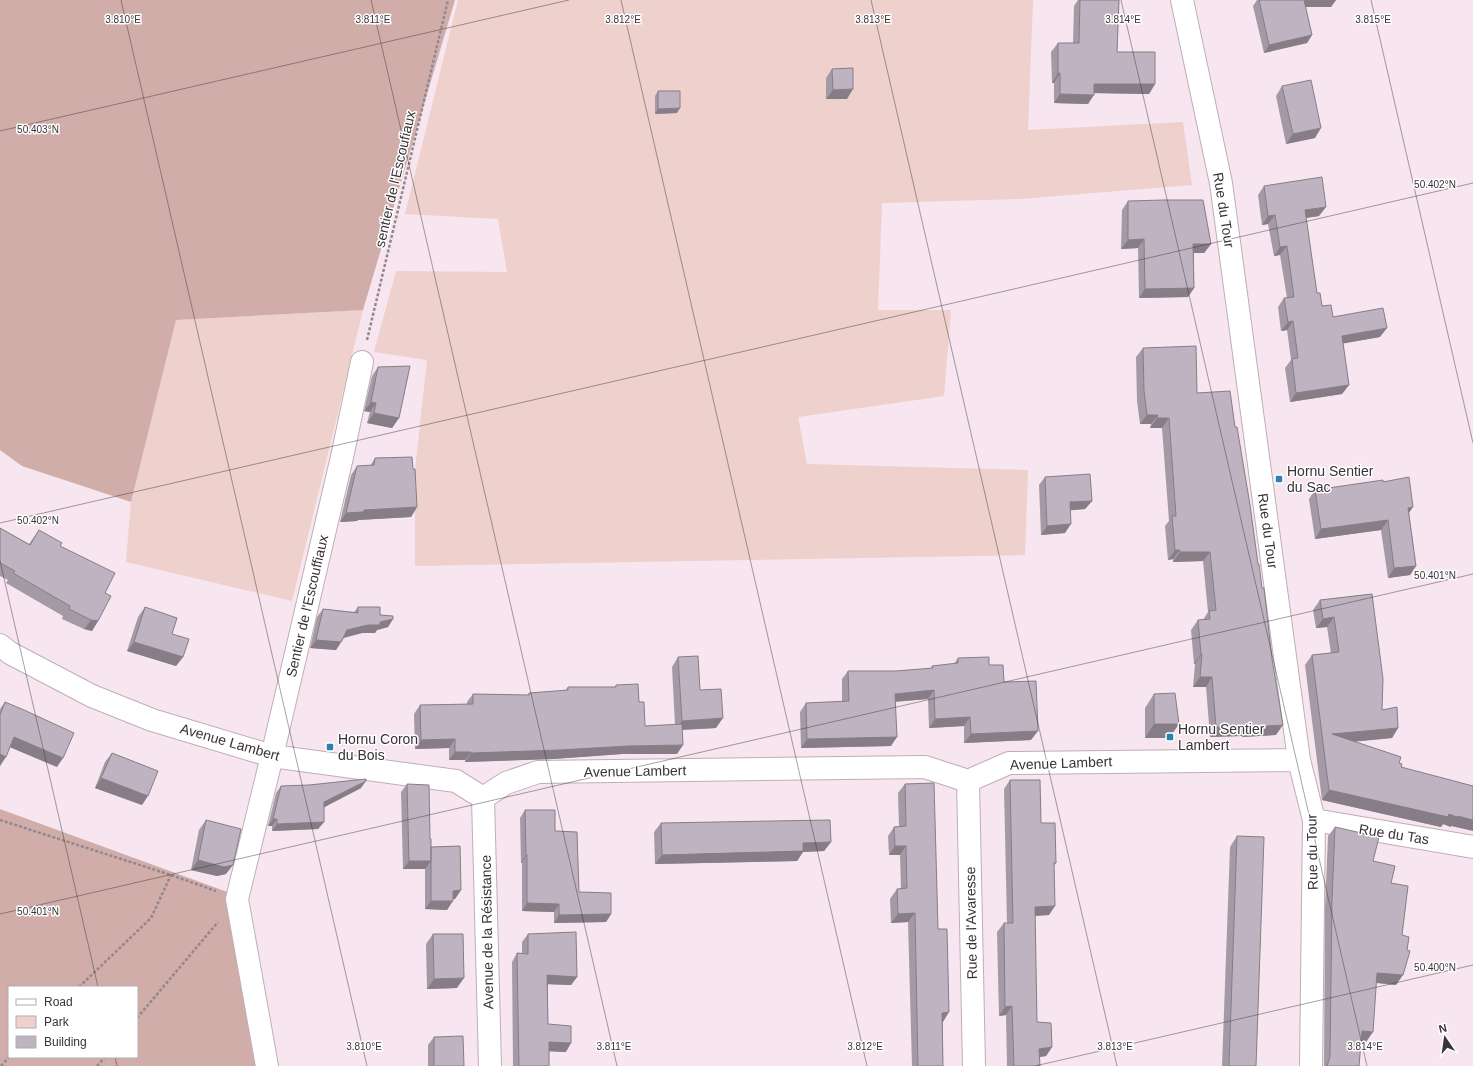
<svg xmlns="http://www.w3.org/2000/svg" width="1473" height="1066" viewBox="0 0 1473 1066" font-family="Helvetica,sans-serif">
  <style>
    .green { fill: #eed0cc }
    .forest { fill: #d0ada9; fill-rule: evenodd }
    .lines { fill: none; stroke-linecap: round; stroke-linejoin: round }
    .minor-casing { stroke: #bfaeb7; stroke-width: 24 }
    .path { stroke: #93878e; stroke-width: 2.5; stroke-dasharray: 3 2; stroke-linecap: butt }
    .minor { stroke: #fff; stroke-width: 22 }
    .wall { fill: #a49aa6 }
    .shaded-wall { fill: #867d87 }
    .building { fill: #bfb3c1; stroke: #867d87 }
    .ticks { fill: none; stroke: #393236; stroke-width: 1; stroke-opacity: 0.45 }
    .poi-dot { fill: #2b82b1; stroke: #fff; stroke-width: 1.5 }
    .labels { text-anchor: middle; stroke-width: 3; stroke-linejoin: round; paint-order: stroke }
    .street-label { font-size: 14px; fill: #393236; stroke: #fff }
    .poi-label { font-size: 14px; fill: #393236; stroke: #fff; text-anchor: start }
    .ticks-label { font-size: 10px; text-anchor: middle; fill: #393236; stroke: #fff; stroke-width: 3; stroke-linejoin: round; paint-order: stroke }
  </style>
  <rect width="100%" height="100%" fill="#f7e5ef"/>
  <path class="green" d="M458 0H1033L1028 130 1183 122 1192 185 1020 199 882 203 878 310H951L944 396 798 417 807 464 1028 470 1025 555 415 566V470L427 360 374 352 396 271 507 272 498 219 405 214Z
    M363 310 292 601 126 562 131 502 176 320Z"/>
  <path class="forest" d="M0 0H455L363 310 176 320 131 502 22 466 0 450Z
    M0 809 241 897 264 1066H0ZM9 987H137V1057H9Z"/>
  <g class="lines">
    <g class="minor-casing">
      <path id="minor" d="M1182 0 1221 183 1299 760 1314 820 1311 1066
        M0 645 10 653 92 696 152 720 272 756 456 781 483 798 506 783 538 772 925 767 968 781 1009 763 1299 760
        M968 781 974 1066
        M483 798 490 1066
        M1314 820 1473 847
        M267 1066 237 899 272 756 342 457 362 362"/>
    </g>
    <path class="path" d="M367 340 448 0
      M0 820 171 875 216 891
      M79 987 151 918 171 875
      M137 1018 218 922
      M1 1066 9 1057
      M97 1066 105 1057"/>
    <use href="#minor" class="minor"/>
  </g>
  <path class="wall" d="M1078 0H1119L1117 52 1155 84 1149 94 1094 93 1088 104 1054 103V83H1052L1051 52 1058 43H1073L1074 6Z
    M1257 0H1336L1331 7H1305L1312 35 1307 43 1264 53 1253 6Z
    M832 69 847 99H826V78Z
    M1282 86 1315 138 1286 144 1276 96Z
    M658 91 677 113 655 114V96Z
    M1264 186 1319 216 1306 218 1317 293 1322 306 1333 317 1380 337 1343 343 1349 385 1342 394 1290 402 1285 368 1291 360 1287 330 1281 331 1278 307 1284 298H1287L1280 255 1274 256 1268 224 1262 225 1258 195Z
    M1128 201 1211 244 1204 253H1194V288L1188 297 1139 298 1138 248 1121 249 1122 210Z
    M1143 348 1197 393 1276 735 1242 737V736L1210 737 1206 687H1193L1195 664H1194L1191 630 1198 620H1203L1208 612 1203 561 1173 562V559L1168 560 1165 526 1169 521 1162 428H1150L1151 424H1140L1137 401 1136 357Z
    M378 367 399 418 392 428 367 423 370 412 364 411 372 376Z
    M375 458 413 469 417 507 411 517 358 520 357 521 340 522 351 475 357 466H370Z
    M1045 477 1092 501 1085 509 1071 510 1065 533 1041 535 1039 485Z
    M1383 482 1409 513 1416 566 1410 575 1388 578 1381 530 1315 539 1309 499 1315 490Z
    M0 528 29 544 39 530 60 546 105 593 98 621 92 631 84 629 62 619 63 616 6 583 8 580 0 576Z
    M1372 594 1382 710 1398 728 1392 738 1353 742 1399 763 1451 826V827L1443 824 1441 827 1322 800 1305 665 1312 655 1331 653 1327 627 1316 628 1313 610 1320 600Z
    M145 607 172 634 183 657 176 666 127 651 138 617Z
    M358 607 393 619 388 627 377 630 375 633H362L344 638 336 650 310 648 317 617 323 609 354 612Z
    M678 657 700 690 716 728 682 730 677 754H622L553 759 465 762V760H449V748L415 749 414 714 420 705H467V702L473 694 528 695 529 693 565 691 568 687H615L616 685 639 702 645 726 675 725 672 667Z
    M958 658 989 665 1004 682 1031 740 964 743V726L929 728 928 699 895 702 891 746 801 748 800 712 806 703 842 702V679L848 671H896L931 669 932 666 954 664Z
    M1154 694 1179 724 1169 738H1145V708Z
    M5 702 57 767 10 747 0 766V709Z
    M112 753 142 805 95 788 105 762Z
    M1010 780 1041 823 1056 863 1054 866 1049 915 1035 916 1037 1022 1052 1047 1046 1056 1039 1057 1040 1066H1007L1006 1015 999 1016 997 932 1004 923H1007L1004 789Z
    M407 784 430 839 431 847 461 890 455 899H453L447 910 425 909V868V869H403L401 792Z
    M905 784 938 929 943 1022V1066H912L908 922 891 923 890 899 897 889H901L900 855H889L888 836 894 827 899 826 898 793Z
    M281 786 361 788 324 807V822L318 829 272 831V826H268L276 793Z
    M525 810 555 831 579 892 611 914 606 922 554 923V912L522 911V863H521L520 818Z
    M206 820 226 874 217 876 191 870 199 830Z
    M661 823 831 842 824 851 803 852 797 861 655 864 654 832Z
    M1335 827 1373 861 1391 883 1396 985 1376 983 1366 1042 1361 1041 1359 1066H1324L1325 909 1328 836Z
    M1237 836 1256 1066H1222L1230 847Z
    M433 934 457 988 427 989 426 944Z
    M528 934 577 977 571 985 548 984V1024L566 1052 549 1051V1066H513L512 962 517 953H522V942Z
    M434 1037 464 1066H428V1045Z"/>
  <path class="shaded-wall" d="M1303 0H1336L1331 7H1298Z
    M1312 35 1307 43 1264 53 1269 45Z
    M1058 73H1060L1054 83H1052Z
    M1094 84H1155L1149 94 1088 93Z
    M853 89 847 99H826L833 90Z
    M1060 94 1094 95 1088 104 1054 103Z
    M680 108 677 113 655 114 658 109Z
    M1321 128 1315 138 1286 144 1293 134Z
    M1326 207 1319 216 1299 219 1305 210Z
    M1275 215 1268 224 1262 225 1268 216Z
    M1144 239 1138 248 1121 249 1128 240Z
    M1193 244H1211L1204 253H1187Z
    M1287 246 1280 255 1274 256 1280 247Z
    M1194 288 1188 297 1139 298 1145 289Z
    M1293 321 1287 330 1281 331 1288 322Z
    M1387 328 1380 337 1335 345 1342 336Z
    M1349 385 1342 394 1290 402 1296 393Z
    M371 402 376 403 370 412 364 411Z
    M374 413 399 418 392 428 367 423Z
    M1147 415H1158L1151 424H1140Z
    M1157 418H1169L1162 428H1150Z
    M1092 501 1085 509 1064 511 1070 502Z
    M417 507 411 517 358 520 357 521 340 522 346 513 364 510Z
    M1413 507 1407 516 1408 508Z
    M1388 520 1381 530 1315 539 1321 529Z
    M1071 524 1065 533 1041 535 1047 526Z
    M1175 550H1180L1173 559 1168 560Z
    M1180 552H1210L1203 561 1173 562Z
    M1416 566 1410 575 1388 578 1394 568Z
    M1334 617 1327 627 1316 628 1323 619Z
    M393 619 388 627 377 630 375 633H362L342 638 347 630Z
    M91 620 98 621 92 631 84 629Z
    M316 640 341 642 336 650 310 648Z
    M134 642 183 657 176 666 127 651Z
    M1201 654H1202L1195 664H1194Z
    M1200 677H1212L1206 687H1193Z
    M934 690 928 699 889 702 895 694Z
    M970 717 964 726 929 728 935 719Z
    M723 718 716 728 675 730 682 721Z
    M1154 724H1179L1169 738H1145Z
    M1283 725 1276 735 1242 737 1249 727Z
    M1249 726 1242 736 1210 737 1216 727Z
    M1398 728 1392 738 1325 744 1332 734Z
    M1038 731 1031 740 964 743 971 734Z
    M14 737 63 758 57 767 7 746Z
    M897 737 891 746 801 748 807 739Z
    M455 739 449 748 415 749 421 740Z
    M683 745 677 754H622L553 759 465 762 471 753 628 746Z
    M455 752H471L465 760H449Z
    M0 754 6 757 0 766Z
    M101 778 148 796 142 805 95 788Z
    M366 781 361 788 319 810 324 802Z
    M1329 790 1458 816 1473 820V831L1451 826V827L1443 824 1441 827 1322 800Z
    M273 819H277L272 826H268Z
    M324 822 318 829 272 831 277 824Z
    M831 842 824 851 803 852 797 861 655 864 662 855 803 843Z
    M895 846H906L900 855H889Z
    M526 855H527L522 863H521Z
    M198 860 233 865 226 874 217 876 191 870Z
    M409 861H431L425 869H403Z
    M461 890 455 899H447L453 891Z
    M431 901H453L447 910 425 909Z
    M527 903 559 904 554 912 522 911Z
    M1055 906 1049 915 1029 916 1035 907Z
    M915 913 908 922 891 923 898 914Z
    M611 914 606 922 554 923 559 915Z
    M1377 973 1403 975 1396 985 1370 982Z
    M547 975 577 977 571 985 542 984Z
    M464 978 457 988 427 989 434 979Z
    M1012 1006 1006 1015 999 1016 1005 1007Z
    M949 1012 943 1022H936L942 1013Z
    M1362 1031 1373 1032 1366 1042 1356 1040Z
    M549 1042 571 1043 566 1052 543 1051Z
    M1052 1047 1046 1056 1033 1058 1039 1049Z"/>
  <path class="building" d="M1080 0H1119L1117 52H1155V84H1094V95L1060 94V73H1058V43H1079Z
    M1259 0H1304L1312 35 1269 45Z
    M853 68V89L833 90 832 69Z
    M1311 80 1321 128 1293 134 1282 86Z
    M658 91H680V108L658 109Z
    M1322 177 1326 207 1305 210 1317 293H1320L1322 306 1331 305 1333 317 1383 308 1387 328 1342 336 1349 385 1296 393 1292 359 1298 358 1293 321 1288 322 1284 298 1294 297 1287 246 1280 247 1275 215 1268 216 1264 186Z
    M1164 200H1203L1211 244H1193L1194 288 1145 289 1144 239 1128 240V201Z
    M1196 346 1197 393 1230 391 1235 427H1237L1250 505 1258 564H1259L1262 588H1264L1272 659 1283 725 1249 727V726L1216 727 1212 677H1200L1202 654H1201L1198 620 1210 619 1209 611 1216 610 1210 552H1180V550H1175L1172 516H1176L1169 418H1157L1158 415H1147L1144 391 1143 348Z
    M410 366 399 418 374 413 376 403 371 402 378 367Z
    M412 457 413 469H415L417 507 364 510 363 512 346 513 357 466 374 465 375 458Z
    M1090 474 1092 501 1070 502 1071 524 1047 526 1045 477Z
    M1409 477 1413 507 1408 508 1416 566 1394 568 1388 520 1321 529 1315 490 1383 480V482Z
    M0 528 30 545 39 530 62 543 60 546 115 573 105 593 111 596 98 621 91 620 69 609 70 606 13 573 15 571 0 563Z
    M1372 594 1383 679 1382 710 1397 707 1398 728 1332 734 1401 757 1399 763 1402 764 1401 767 1473 786V820L1458 816 1457 817 1449 814 1448 817 1329 790 1312 655 1339 652 1334 617 1323 619 1320 600Z
    M145 607 177 618 172 634 189 639 183 657 134 642Z
    M358 607H380V615L393 616V619L380 622V625H368L347 630 341 642 316 640 323 609 358 613Z
    M698 656 700 690 721 689 723 718 682 721 678 657Z
    M989 657V665H1003L1004 682 1036 681 1038 731 971 734 970 717 935 719 934 690 895 694 897 737 807 739 806 703 849 701 848 671H896L933 668 932 666 958 663V658Z
    M638 684 639 702H644L645 726 682 724 683 745 628 746 559 750 471 753V752H455V739L421 740 420 705 473 704V694L529 695V693L568 690V687H616V685Z
    M1175 693 1179 724H1154V694Z
    M5 702 24 710 74 733 63 758 14 737 6 757 0 754V715Z
    M112 753 158 771 148 796 101 778Z
    M366 779V781L324 802V822L277 824V819H273L281 786 309 785Z
    M1010 780H1040L1041 823H1055L1056 863H1054L1055 906 1035 907 1037 1022 1051 1023 1052 1047 1039 1049 1040 1066H1014L1012 1006 1005 1007 1004 923H1013Z
    M934 783 938 929H947L949 1012 942 1013 943 1066H918L915 913 898 914 897 889 907 888 906 846H895L894 827 906 826 905 784Z
    M407 784 429 785 430 839H431V861H409Z
    M525 810H555V831L577 832 579 892 611 893V914L559 915V904L527 903V855H526Z
    M206 820 241 829 233 865 224 867 198 860Z
    M830 820 831 842 803 843V851L662 855 661 823Z
    M1335 827 1379 837 1373 861 1395 866 1391 883 1408 886 1402 935 1409 937 1407 950 1410 951 1403 975 1377 973 1373 1032 1362 1031 1359 1066H1327L1330 1057 1332 900Z
    M1237 836 1264 837 1256 1066H1229Z
    M460 846 461 890 453 891V901H431V847Z
    M576 932 577 977 547 975 548 1024 571 1026V1043L549 1042V1066H519L517 953 528 954V934Z
    M433 934H463L464 978 434 979Z
    M463 1036 464 1066H434V1037Z"/>
  <path class="ticks" d="M121 0 367 1066M371 0 617 1066M621 0 867 1066M871 0 1117 1066M1121 0 1367 1066M1371 0 1473 443M0 131 569 0M0 523 1473 183M0 561 98 987M0 914 1473 574M115 1057 117 1066M1035 1066 1473 965"/>
  <g class="poi-dot">
    <rect x="1275" y="475" width="8" height="8" rx="2"/>
    <rect x="1166" y="733" width="8" height="8" rx="2"/>
    <rect x="326" y="743" width="8" height="8" rx="2"/>
  </g>
  <g class="labels">
    <g class="street-label">
      <text transform="translate(395 179) rotate(-77)" y="5">sentier de l'Escoufiaux</text>
      <text transform="translate(1224 210) rotate(81)" y="5">Rue du Tour</text>
      <text transform="translate(1268 531) rotate(82)" y="5">Rue du Tour</text>
      <text transform="translate(307 606) rotate(-77)" y="5">Sentier de l'Escouffiaux</text>
      <text transform="translate(230 742) rotate(16)" y="5">Avenue Lambert</text>
      <text transform="translate(1061 763) rotate(-2)" y="5">Avenue Lambert</text>
      <text transform="translate(635 771) rotate(-1)" y="5">Avenue Lambert</text>
      <text transform="translate(1394 834) rotate(9)" y="5">Rue du Tas</text>
      <text transform="translate(1312 852) rotate(-91)" y="5">Rue du Tour</text>
      <text transform="translate(971 923) rotate(-91)" y="5">Rue de l'Avaresse</text>
      <text transform="translate(487 932) rotate(-91)" y="5">Avenue de la Résistance</text>
    </g>
    <g class="poi-label">
      <text x="1287" y="476">Hornu Sentier<tspan x="1287" dy="16">du Sac</tspan></text>
      <text x="1178" y="734">Hornu Sentier<tspan x="1178" dy="16">Lambert</tspan></text>
      <text x="338" y="744">Hornu Coron<tspan x="338" dy="16">du Bois</tspan></text>
    </g>
  </g>
  <g class="ticks-label">
    <text x="123" y="23">3.810°E</text>
    <text x="373" y="23">3.811°E</text>
    <text x="623" y="23">3.812°E</text>
    <text x="873" y="23">3.813°E</text>
    <text x="1123" y="23">3.814°E</text>
    <text x="1373" y="23">3.815°E</text>
    <text x="38" y="133">50.403°N</text>
    <text x="1435" y="188">50.402°N</text>
    <text x="38" y="524">50.402°N</text>
    <text x="1435" y="579">50.401°N</text>
    <text x="38" y="915">50.401°N</text>
    <text x="1435" y="971">50.400°N</text>
    <text x="364" y="1050">3.810°E</text>
    <text x="614" y="1050">3.811°E</text>
    <text x="865" y="1050">3.812°E</text>
    <text x="1115" y="1050">3.813°E</text>
    <text x="1365" y="1050">3.814°E</text>
  </g>
  <rect x="8" y="986" width="130" height="72" fill="#ffffff" stroke="#b0adaf"/>
  <rect x="16" y="999" width="20" height="6" fill="#ffffff" stroke="#b0adaf"/>
  <text x="44" y="1006" font-size="12" fill="#393236">Road</text>
  <rect x="16" y="1016" width="20" height="12" fill="#eed0cc" stroke="#b0adaf"/>
  <text x="44" y="1026" font-size="12" fill="#393236">Park</text>
  <rect x="16" y="1036" width="20" height="12" fill="#bfb3c1" stroke="#b0adaf"/>
  <text x="44" y="1046" font-size="12" fill="#393236">Building</text>
  <g transform="translate(1445 1038) rotate(347)" stroke="#ffffff" stroke-width="3" paint-order="stroke">
  <path d="M0-3L7 15L0 10L-7 15Z" fill="#393236"/>
  <text y="-6" font-size="11" font-weight="bold" text-anchor="middle" fill="#393236">N</text>
  </g>
</svg>
